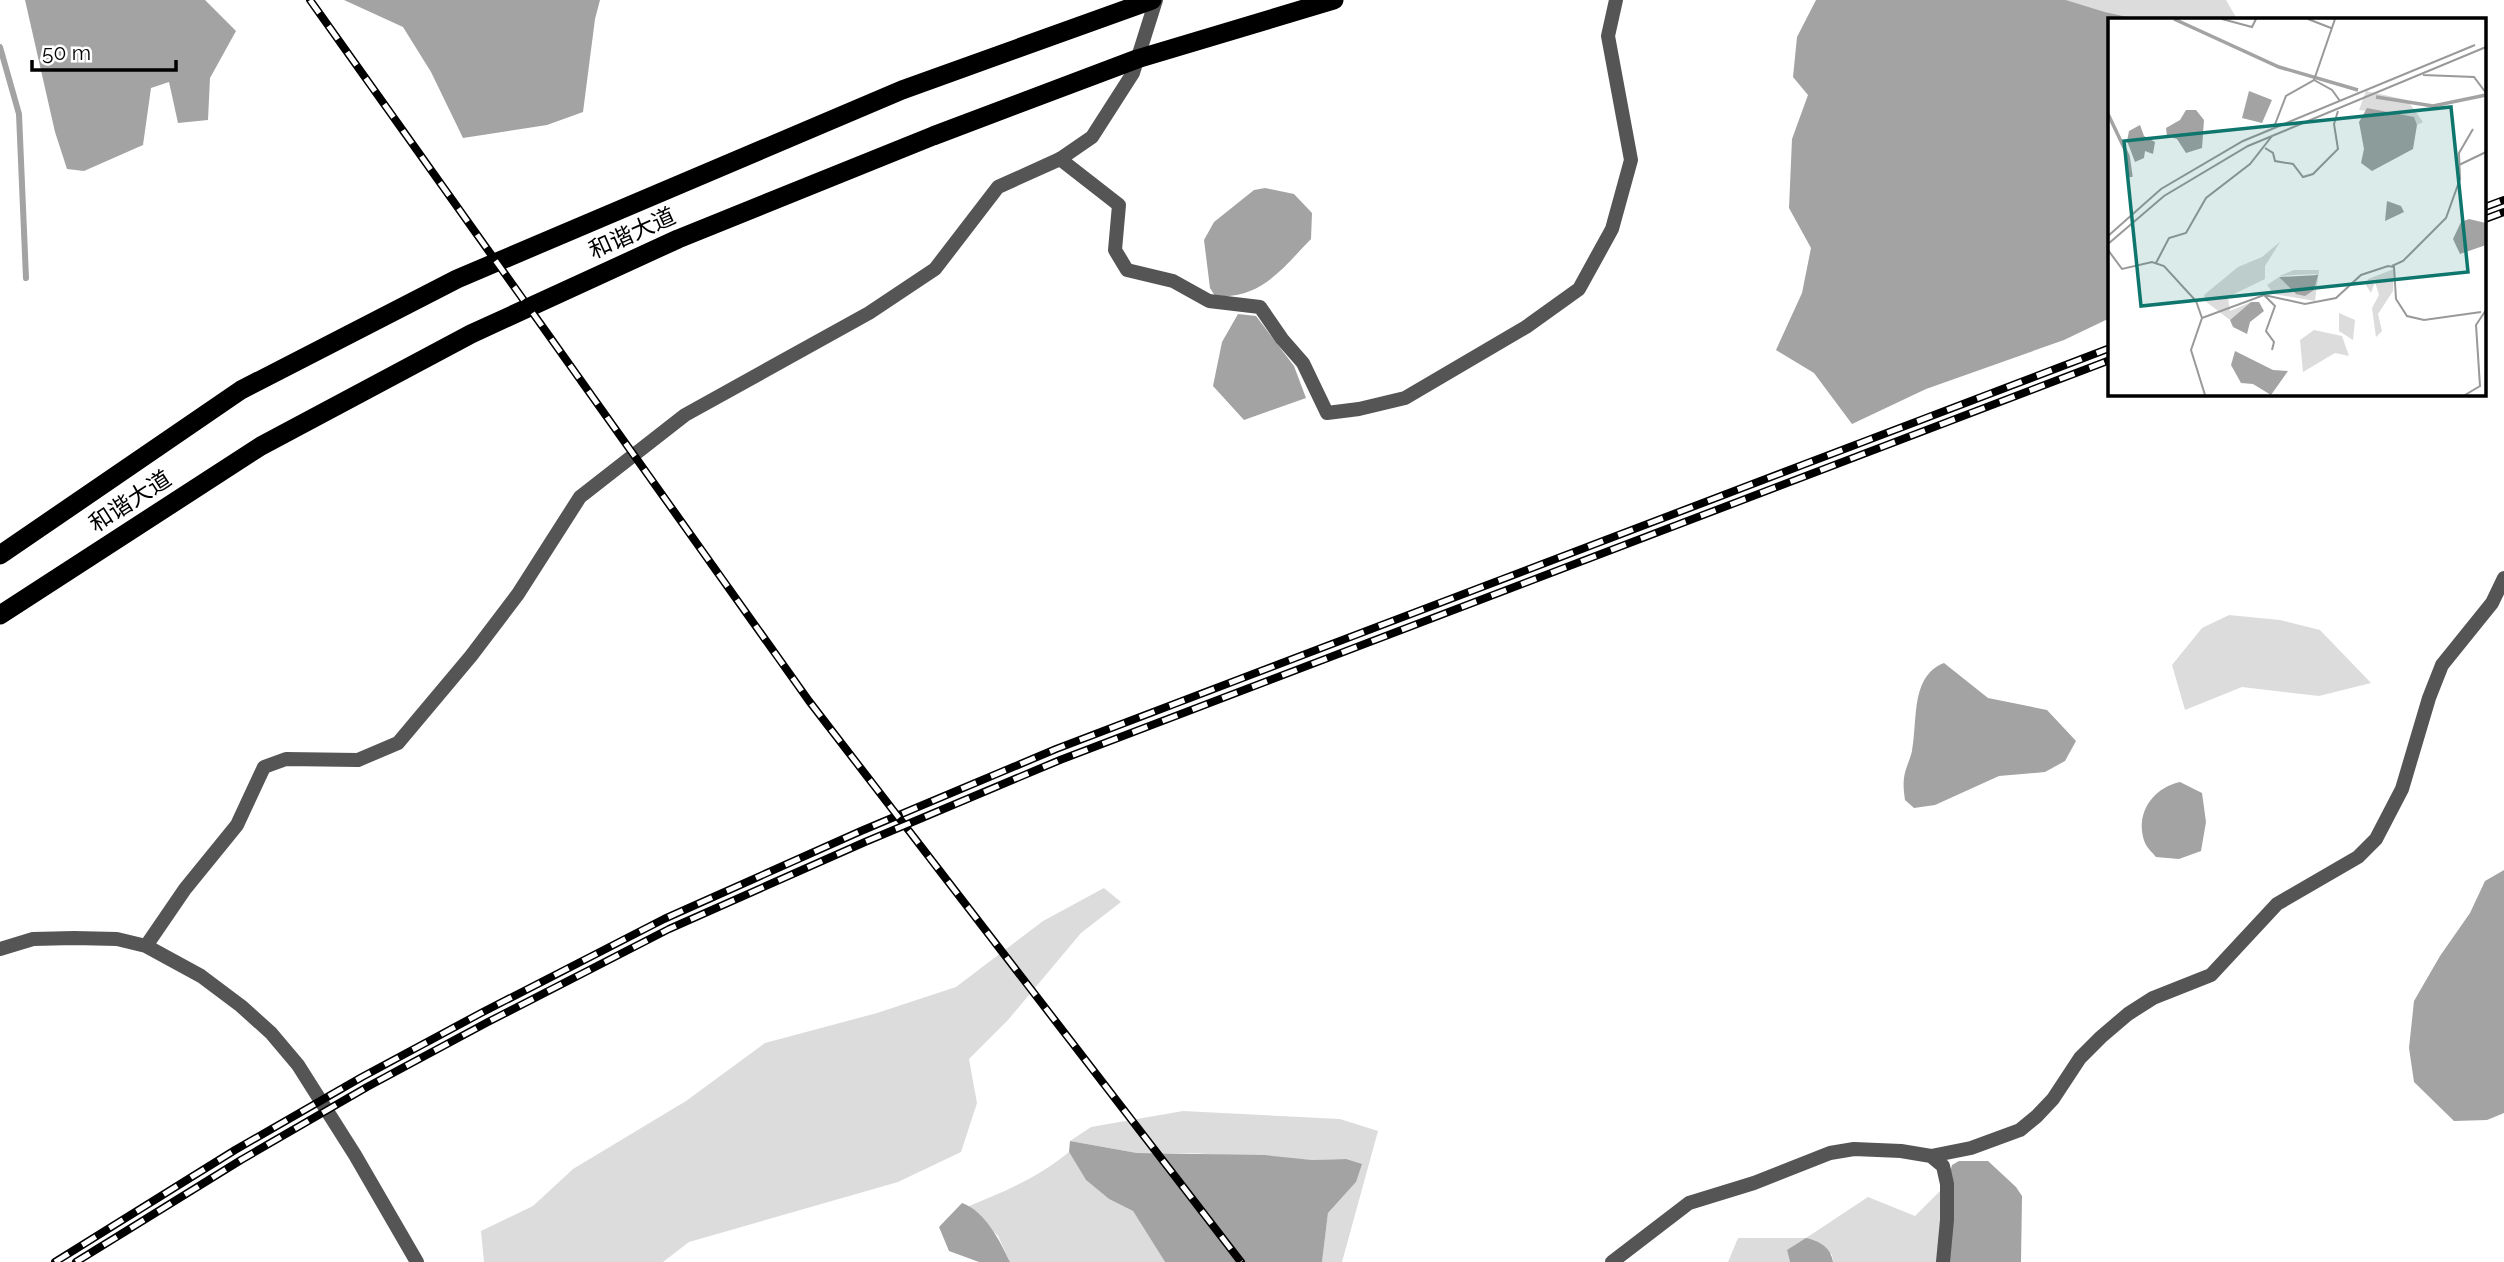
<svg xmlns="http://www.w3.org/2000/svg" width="2504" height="1262" viewBox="0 0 2504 1262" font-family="Raleway,'Noto Sans SC',sans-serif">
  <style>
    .green { fill: #dcdcdc }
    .water { fill: #a3a3a3 }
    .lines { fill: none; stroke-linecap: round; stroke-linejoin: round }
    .stream { stroke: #a3a3a3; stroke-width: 6 }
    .minor { stroke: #555; stroke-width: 14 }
    .tertiary { stroke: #555; stroke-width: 14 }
    .trunk { stroke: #000; stroke-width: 19 }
    .rail-casing { stroke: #000; stroke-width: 8 }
    .rail { stroke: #fff; stroke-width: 5; stroke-dasharray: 16; stroke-linecap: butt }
    .labels { text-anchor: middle; stroke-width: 6; stroke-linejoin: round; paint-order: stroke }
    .street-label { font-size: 23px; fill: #000; stroke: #fff }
    .inset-river { fill: none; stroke: #a3a3a3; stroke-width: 3.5 }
    .inset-road { fill: none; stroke: #999; stroke-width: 2 }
    .view { fill: #0f766e; fill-opacity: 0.15; stroke: #0f766e; stroke-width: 3.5 }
    .inset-edge { fill: none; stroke: #000; stroke-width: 3.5 }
  </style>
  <rect width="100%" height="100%" fill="#fff"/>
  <path class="green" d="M2066 0H2226L2237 19H2137L2105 12Z
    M2229 615 2280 620 2320 630 2371 683 2319 696 2242 687 2185 710 2172 665 2202 628Z
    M1104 888 1121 902 1081 933 1008 1020 969 1059 977 1103 961 1152 898 1182 689 1242 663 1262H484L481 1231 533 1206 573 1169 686 1101 765 1043 877 1013 956 987 1043 921Z
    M1183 1111 1340 1119 1378 1131 1342 1262H1322L1328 1213 1356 1182 1346 1159 1312 1160 1191 1153H1137L1070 1141 1091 1127Z
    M1069 1152 1086 1180 1109 1199 1133 1211 1165 1262H1010L998 1236 969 1206C1006 1191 1039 1177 1069 1152Z
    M1947 1184 1943 1262H1833L1832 1254 1787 1250 1790 1262H1728L1738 1238H1806L1868 1197 1915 1216Z"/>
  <path class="water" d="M25 0H205L236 31 210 78 208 120 178 123 169 82 151 88 143 145 84 171 67 169 55 132Z
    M344 0H600L595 19 583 112 547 125 463 138 431 72 403 27Z
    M1816 0H2066L2105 12 2137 19H2110V318L2064 340 1926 389 1852 424 1814 373 1776 350 1802 293 1811 248 1789 208 1792 139 1808 95 1793 77 1797 37Z
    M1265 188 1294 194 1312 213 1311 239C1281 270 1261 299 1215 296L1210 288 1204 240 1214 222 1254 190Z
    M1238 314 1256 316 1294 366 1306 398 1244 420 1213 386 1222 342Z
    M1944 663 1988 698 2047 710 2076 741 2065 761 2045 772 1999 776 1935 805 1914 808 1905 800C1904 793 1903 785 1904 778 1905 769 1910 760 1912 751 1918 721 1910 676 1944 663Z
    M2180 782 2202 793 2206 822 2201 851 2179 859 2156 857C2153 853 2147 848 2145 843 2134 815 2152 788 2180 782Z
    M2504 870V1113L2487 1120 2454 1121 2414 1082 2409 1048 2414 1001 2440 956 2470 913 2485 881Z
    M1070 1141 1137 1153 1264 1155 1312 1160 1346 1159 1362 1164 1356 1182 1328 1213 1322 1262H1165L1133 1211 1109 1199 1086 1180 1069 1152Z
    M1959 1161H1988L2016 1187 2022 1196 2021 1262H1943L1947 1184 1952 1165Z
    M962 1203C985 1211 1000 1241 1010 1262H979L949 1251 939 1227Z
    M1806 1238C1819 1241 1831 1247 1833 1262H1790L1787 1250Z"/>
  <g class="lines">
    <path class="stream" d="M0 47 19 114 26 278"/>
    <path class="minor" d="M1060 159 1119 205 1115 250 1127 270 1173 281 1209 301 1260 307 1282 339 1303 363 1327 413 1359 409 1405 398 1526 327 1579 289 1612 229 1631 160 1608 36 1616 0
      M1931 1156 1971 1148 2020 1130 2037 1116 2053 1099 2080 1058 2101 1037 2128 1014 2153 998 2211 975 2277 904 2358 857 2376 839 2402 789 2429 698 2442 665 2492 603 2504 578
      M1612 1262 1689 1203 1754 1183 1830 1153 1854 1149 1901 1151 1931 1156 1943 1166 1947 1184V1220L1943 1262"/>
    <path class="tertiary" d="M146 946 185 889 237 825 264 767 286 759 358 760 398 743 471 656 518 594 580 497 685 415 869 313 935 269 998 187 1060 159 1092 137 1133 73 1156 0
      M0 949 33 939 74 938 117 939 146 946 201 976 241 1006 271 1033 298 1065 355 1155 417 1262"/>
    <path class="trunk" d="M0 555 241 390 457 279 902 90 1152 0
      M0 615 261 446 471 334 678 239 933 136 1137 59 1334 0"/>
    <g class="rail-casing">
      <path id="rail" d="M310 0 809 701 1241 1262
        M2485 207 2504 200
        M2485 219 2504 212
        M55 1262 235 1150 362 1077 481 1013 664 919 861 831 1056 749 2110 348
        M76 1262 241 1160 367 1087 486 1023 669 929 865 842 1060 760 2110 360"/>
    </g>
    <use href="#rail" class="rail"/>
  </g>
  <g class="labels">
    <g class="street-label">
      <text transform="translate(632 233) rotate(-24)" y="8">和谐大道</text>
      <text transform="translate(130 501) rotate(-33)" y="8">和谐大道</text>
    </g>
  </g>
  <g transform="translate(2108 18)">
    <rect width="378" height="378" fill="#fff"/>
    <path d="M258 73 299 82 315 104 309 107 305 99 251 92ZM172 224 157 248V261L120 279 122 293 143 284 122 302 97 283 96 277 130 249 154 239ZM286 251 285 273 270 296 274 313 268 319 264 290 271 277 267 264 263 275 258 267 260 261ZM186 252H211L207 283 166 276 159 267 171 259 188 276 206 272 208 256 171 258ZM231 295 247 302 245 322 231 313ZM206 312 234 318 241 338 227 335 195 354 192 322Z" fill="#dcdcdc"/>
    <path d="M141 73 164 82 154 105 134 100ZM259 90 306 99 309 107 305 131 264 153 253 145 256 131 251 104ZM78 92H88L96 102 94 130 78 135 69 121 59 118 58 110 72 102ZM32 107 36 118 47 124 45 136 37 133 36 140 27 144 19 123 21 113ZM279 183 293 188 296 194 277 203ZM361 201 378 205V227L352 236 345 221 353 204ZM210 257 206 272 197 278 188 276 171 259ZM143 284H151L156 293 142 304 139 316 125 309 122 302ZM127 333 165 352 180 353 163 377 145 366 133 365 123 347Z" fill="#a3a3a3"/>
    <path class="inset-river" d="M66 1 171 49 250 72M268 79 325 88 378 77M0 96 20 138 23 159"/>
    <path class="inset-road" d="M114 1 144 9 148 1M200 1 223 10M315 57 366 59 378 75M206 62 224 72 232 83M166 109 178 78 206 62 227 1M157 130 165 135 167 143 185 146 195 159 205 156 230 131 226 106 230 93M351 147 378 134M0 218 53 171 135 123 367 27M0 226 56 178 140 128 378 29M0 232 14 251 44 244 56 248 88 283 94 300 83 332 97 377M48 245 61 220 78 215 98 180 142 146 164 118M284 248 295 243 338 200 352 161 351 135 365 111M156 277 167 288 158 313 166 324 164 332M94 300 156 277 197 286 228 280 253 257 280 248 286 249 288 281 299 298 316 302 373 294M357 377 372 368 368 307 378 292"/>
    <path class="view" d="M343 89 360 254 33 288 16 123Z"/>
    <rect width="378" height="378" class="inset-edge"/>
  </g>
  <path d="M32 60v10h144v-10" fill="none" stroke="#000000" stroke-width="3.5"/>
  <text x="42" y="60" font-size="21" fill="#000000" stroke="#ffffff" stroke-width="5" paint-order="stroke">50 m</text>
</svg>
